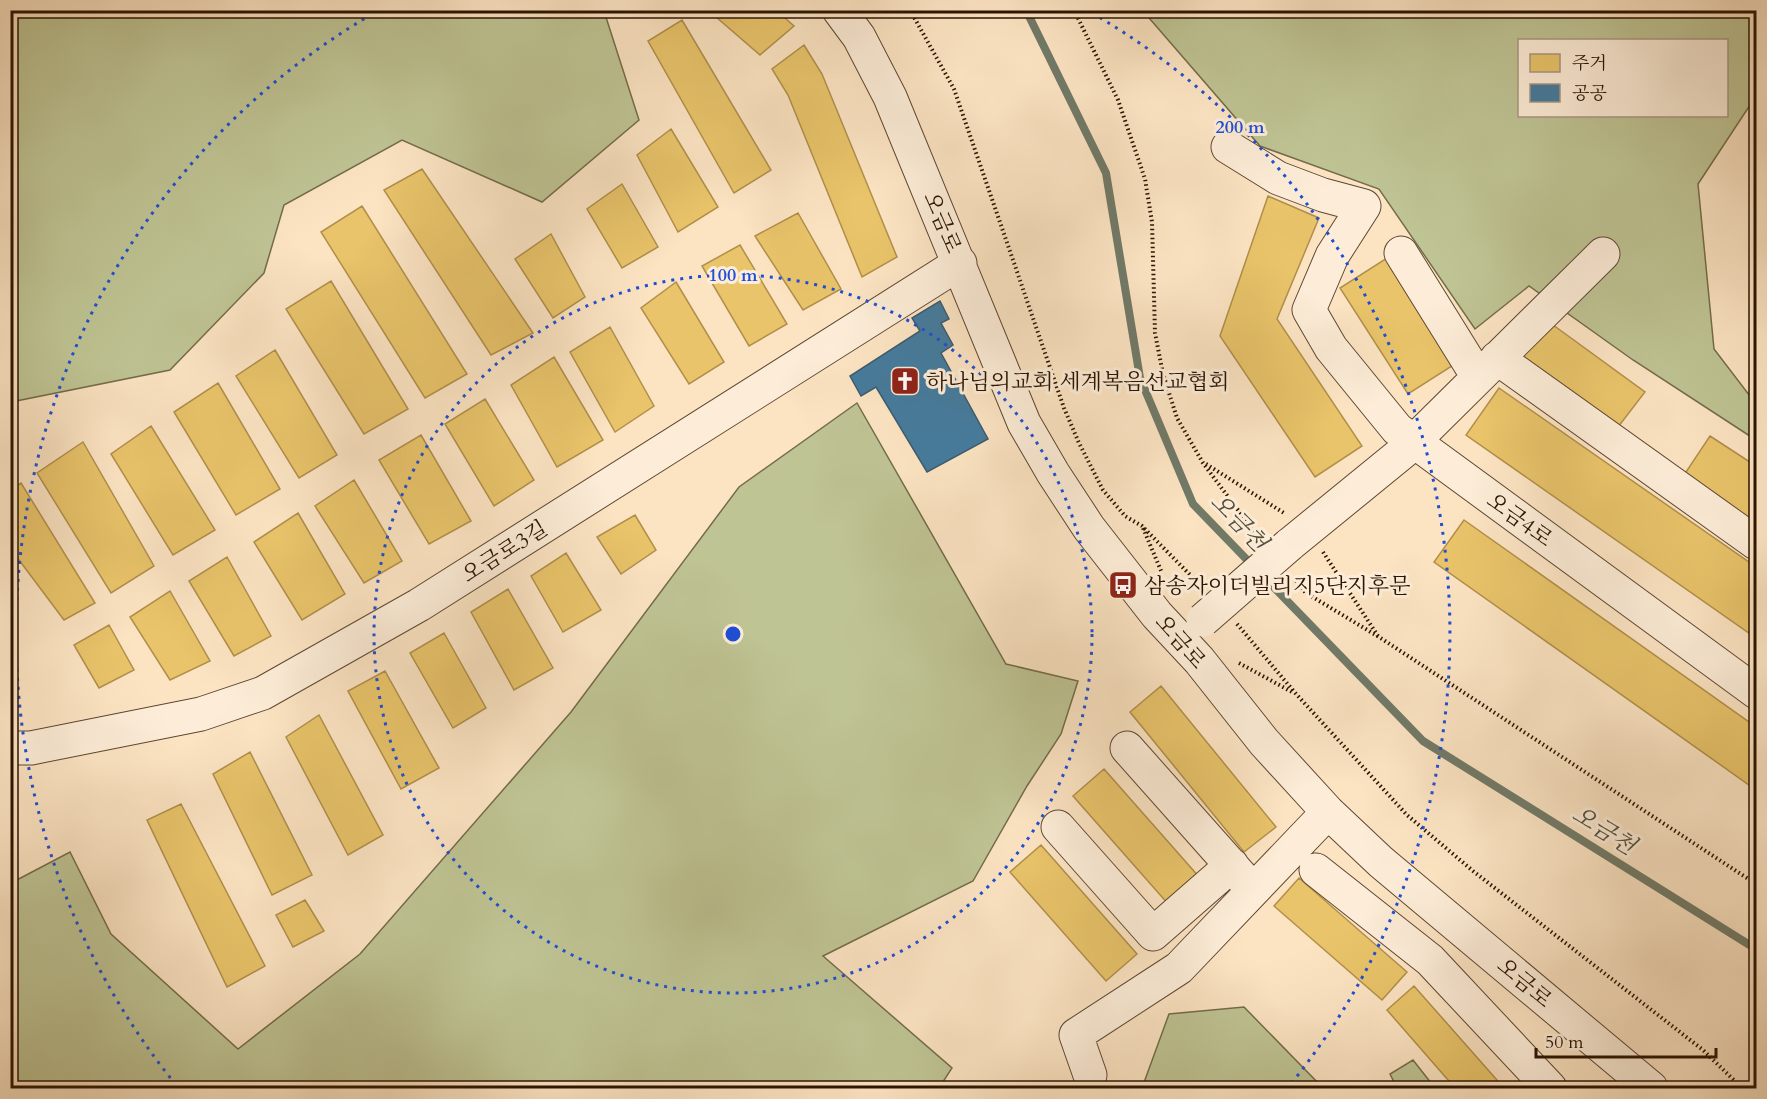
<svg xmlns="http://www.w3.org/2000/svg" width="1767" height="1099" viewBox="0 0 1767 1099" font-family="Cardo,'Noto Serif KR',serif">
  <style>
    .green { fill: #bfc494; stroke: #746c4a; stroke-width: 1.5; fill-rule: evenodd }
    .homes { fill: #e9c46a; stroke: #b08f4a; stroke-width: 1.5 }
    .public { fill: #457b9d; stroke: #3d5c6e; stroke-width: 1.5 }
    .lines { fill: none; stroke-linecap: round; stroke-linejoin: round }
    .stream { stroke: #717a68; stroke-width: 8 }
    .minor-casing { stroke: #5e4731; stroke-width: 35 }
    .path { stroke: #2a1300; stroke-width: 4; stroke-dasharray: 1.5 3; stroke-linecap: butt }
    .minor { stroke: #fdedd8; stroke-width: 33 }
    .minor-bridge-casing { stroke: #5e4731; stroke-width: 35; stroke-linecap: butt }
    .minor-bridge { stroke: #fdedd8; stroke-width: 33 }
    .ring { fill: none; stroke: #1d4ed8; stroke-width: 3; stroke-dasharray: 3 6 }
    .labels { text-anchor: middle; stroke-width: 6; stroke-linejoin: round; paint-order: stroke }
    .street-label { font-size: 22px; fill: #2a1300; stroke: #fdedd8 }
    .poi-label { font-size: 22px; fill: #2a1300; stroke: #fdedd8; text-anchor: start }
    .water-label { font-size: 24px; font-style: italic; fill: #534f3d; stroke: #fdedd8 }
    .centre { fill: #1d4ed8; stroke: #fdedd8; stroke-width: 3 }
    .ring-label { font-size: 18px; text-anchor: middle; font-weight: bold; fill: #1d4ed8; stroke: #fdedd8; stroke-width: 6; stroke-linejoin: round; paint-order: stroke }
  </style>
  <rect width="100%" height="100%" fill="#fce4c3"/>
  <filter id="stains"><feTurbulence type="fractalNoise" baseFrequency=".00333" numOctaves="4"/><feColorMatrix values="0 0 0 0 .2 0 0 0 0 .09 0 0 0 0 .02 0 0 0 .5 -.17"/></filter>
  <radialGradient id="worn" r=".72"><stop offset=".6" stop-color="#630" stop-opacity="0"/><stop offset="1" stop-color="#630" stop-opacity=".3"/></radialGradient>
  <path class="green" d="M11 10 604 11 639 120 542 202 402 140 284 205 264 273 170 370 11 402Z
    M1143 11H1756V96L1698 184 1714 349 1756 404V440L1633 360 1529 286 1475 329 1379 189 1260 146ZM1520 40H1726V116H1520Z
    M857 403 1006 664 1078 681 1061 734 1027 786 973 881 823 956 952 1068 939 1088H11V883L70 852 111 934 238 1049 360 954 571 712 739 487Z
    M1244 1007 1323 1088H1142L1169 1014Z
    M1413 1060 1435 1088H1397L1390 1074Z"/>
  <path class="homes" d="M708 10H776L794 26 760 55Z
    M682 20 771 170 734 193 648 41Z
    M804 45 822 74 897 257 862 277 788 95 772 69Z
    M671 129 718 207 678 232 637 155Z
    M422 169 533 333 491 355 384 190Z
    M622 184 658 247 622 268 587 209Z
    M1268 196 1319 218 1277 319 1362 446 1315 477 1220 336Z
    M362 206 467 374 425 398 321 232Z
    M798 213 841 289 803 310 755 236Z
    M551 234 585 297 553 318 515 259Z
    M740 245 787 324 749 346 702 266Z
    M1387 258 1455 364 1408 394 1340 288Z
    M331 281 408 409 364 434 286 309Z
    M676 282 724 362 689 384 641 308Z
    M1549 322 1645 392 1615 431 1517 364Z
    M610 327 654 406 615 432 570 352Z
    M275 350 337 455 299 478 236 376Z
    M554 357 603 440 557 467 511 385Z
    M218 383 280 489 236 515 174 412Z
    M1499 388 1756 567V638L1466 435Z
    M485 399 534 480 494 506 445 424Z
    M151 426 215 530 173 555 111 454Z
    M421 435 471 521 429 544 379 460Z
    M1710 436 1756 466V535L1678 484Z
    M83 442 154 566 111 593 37 473Z
    M354 480 402 561 364 583 315 506Z
    M21 483 95 603 64 620 10 548V490Z
    M298 513 345 594 302 620 254 542Z
    M635 515 656 550 621 574 597 537Z
    M1464 520 1756 727V790L1434 562Z
    M566 553 601 610 563 632 531 576Z
    M227 557 271 636 234 656 189 581Z
    M508 589 553 668 514 690 471 612Z
    M170 591 210 661 170 680 130 617Z
    M109 625 134 670 99 688 74 645Z
    M444 633 486 708 453 728 410 653Z
    M385 671 439 768 401 789 348 691Z
    M1161 686 1276 827 1244 852 1130 712Z
    M319 715 383 835 348 855 286 737Z
    M250 752 312 875 272 895 213 774Z
    M1104 769 1200 878 1169 905 1073 796Z
    M181 804 265 966 227 987 147 820Z
    M1041 845 1137 954 1106 981 1010 872Z
    M1299 878 1407 972 1382 1000 1274 906Z
    M305 900 324 931 293 947 276 915Z
    M1414 986 1504 1088H1455L1387 1010Z"/>
  <path class="public" d="M940 301 949 319 941 323 953 345 941 353 988 439 927 472 876 387 861 396 850 376 920 331 912 318Z"/>
  <g class="lines">
    <path class="stream" d="M1026 10 1106 173 1140 378 1193 504 1254 567
      M1265 578 1423 741 1756 949"/>
    <g class="minor-casing">
      <path id="minor" d="M839 10 859 37 890 97 1024 423 1053 473 1089 528 1157 615 1199 660 1264 742 1328 812 1381 862 1651 1088
        M1228 147 1278 178 1323 195 1364 206 1332 256 1309 310 1331 348 1397 429 1756 692
        M1401 253 1478 377
        M1497 358 1756 543
        M1289 545 1403 452 1603 254
        M10 748H31L201 714 263 693 419 605 960 263
        M1127 748 1247 883
        M1058 827 1153 934 1232 865
        M1316 870 1430 960 1550 1088
        M1090 1075 1076 1035 1179 968 1328 812"/>
    </g>
    <path class="path" d="M910 10 954 89 1064 408 1079 443 1103 490 1125 516 1142 526 1201 586
      M1074 10 1118 100 1145 179 1152 222 1155 333 1163 374 1177 418 1203 463 1258 537
      M1206 464 1284 513
      M1143 528 1162 573
      M1323 552 1378 636
      M1293 577 1306 593 1379 637 1756 884
      M1237 624 1297 695 1407 815 1473 871 1703 1050 1742 1088
      M1239 663 1292 692"/>
    <use href="#minor" class="minor"/>
    <g class="minor-bridge-casing">
      <path id="minor-bridge" d="M1203 620 1289 545"/>
    </g>
    <use href="#minor-bridge" class="minor-bridge"/>
  </g>
  <g class="ring">
    <circle cx="733" cy="634" r="359"/>
    <path d="M176 1085A717 717 0 0 1 374 13M1092 13A717 717 0 0 1 1290 1085"/>
  </g>
  <defs>
    <g id="church-square" transform="scale(1.5)"><rect x="-9" y="-9" width="18" height="18" rx="4" fill="#8f2418" stroke="#fdedd8"/><path d="M-1.2-6h2.4v3.5h3.3v2.4h-3.3V6h-2.4V-.1h-3.3v-2.4h3.3Z" fill="#fff"/></g>
    <g id="bus-square" transform="scale(1.5)"><rect x="-9" y="-9" width="18" height="18" rx="4" fill="#8f2418" stroke="#fdedd8"/><path d="M-5-6H5V4H4V6H2V4H-2V6H-4V4H-5ZM-3.5-4V0h7V-4ZM-3.5 1.2v1.5H-2V1.2ZM2 1.2v1.5H3.5V1.2Z" fill="#fff"/></g>
  </defs>
  <g fill-rule="evenodd">
    <use href="#church-square" x="905" y="381"/>
    <use href="#bus-square" x="1123" y="585"/>
  </g>
  <g class="labels">
    <g class="street-label">
      <text transform="translate(943 222) rotate(67)" y="8">오금로</text>
      <text transform="translate(1520 519) rotate(36)" y="8">오금4로</text>
      <text transform="translate(504 551) rotate(-32)" y="8">오금로3길</text>
      <text transform="translate(1181 641) rotate(49)" y="8">오금로</text>
      <text transform="translate(1525 982) rotate(40)" y="8">오금로</text>
    </g>
    <g class="poi-label">
      <text x="926" y="389">하나님의교회 세계복음선교협회</text>
      <text x="1144" y="593">삼송자이더빌리지5단지후문</text>
    </g>
    <g class="water-label">
      <text transform="translate(1239 522) rotate(46)" y="8">오금천</text>
      <text transform="translate(1604 830) rotate(32)" y="8">오금천</text>
    </g>
  </g>
  <circle cx="733" cy="634" r="9" class="centre"/>
  <g class="ring-label">
    <text x="1240" y="133">200 m</text>
    <text x="733" y="281">100 m</text>
  </g>
  <rect width="1767" height="1099" fill="none" stroke="#fce4c3" stroke-width="36"/>
  <rect x="12" y="12" width="1743" height="1075" fill="none" stroke="#2a1300" stroke-width="3"/>
  <rect x="18" y="18" width="1731" height="1063" fill="none" stroke="#2a1300" stroke-width="1.5"/>
  <rect x="1518" y="39" width="210" height="78" fill="#fdedd8" stroke="#a99682" stroke-width="1.5"/>
  <rect x="1530" y="54" width="30" height="18" fill="#e9c46a" stroke="#a99682" stroke-width="1.5"/>
  <text x="1572" y="69" font-size="18" fill="#2a1300">주거</text>
  <rect x="1530" y="84" width="30" height="18" fill="#457b9d" stroke="#a99682" stroke-width="1.5"/>
  <text x="1572" y="99" font-size="18" fill="#2a1300">공공</text>
  <path d="M1536 1048v9h180v-9" fill="none" stroke="#2a1300" stroke-width="3"/>
  <text x="1545" y="1048" font-size="18" fill="#2a1300" stroke="#fdedd8" stroke-width="4.5" paint-order="stroke">50 m</text>
  <rect width="100%" height="100%" filter="url(#stains)"/>
  <rect width="100%" height="100%" fill="url(#worn)"/>
</svg>
